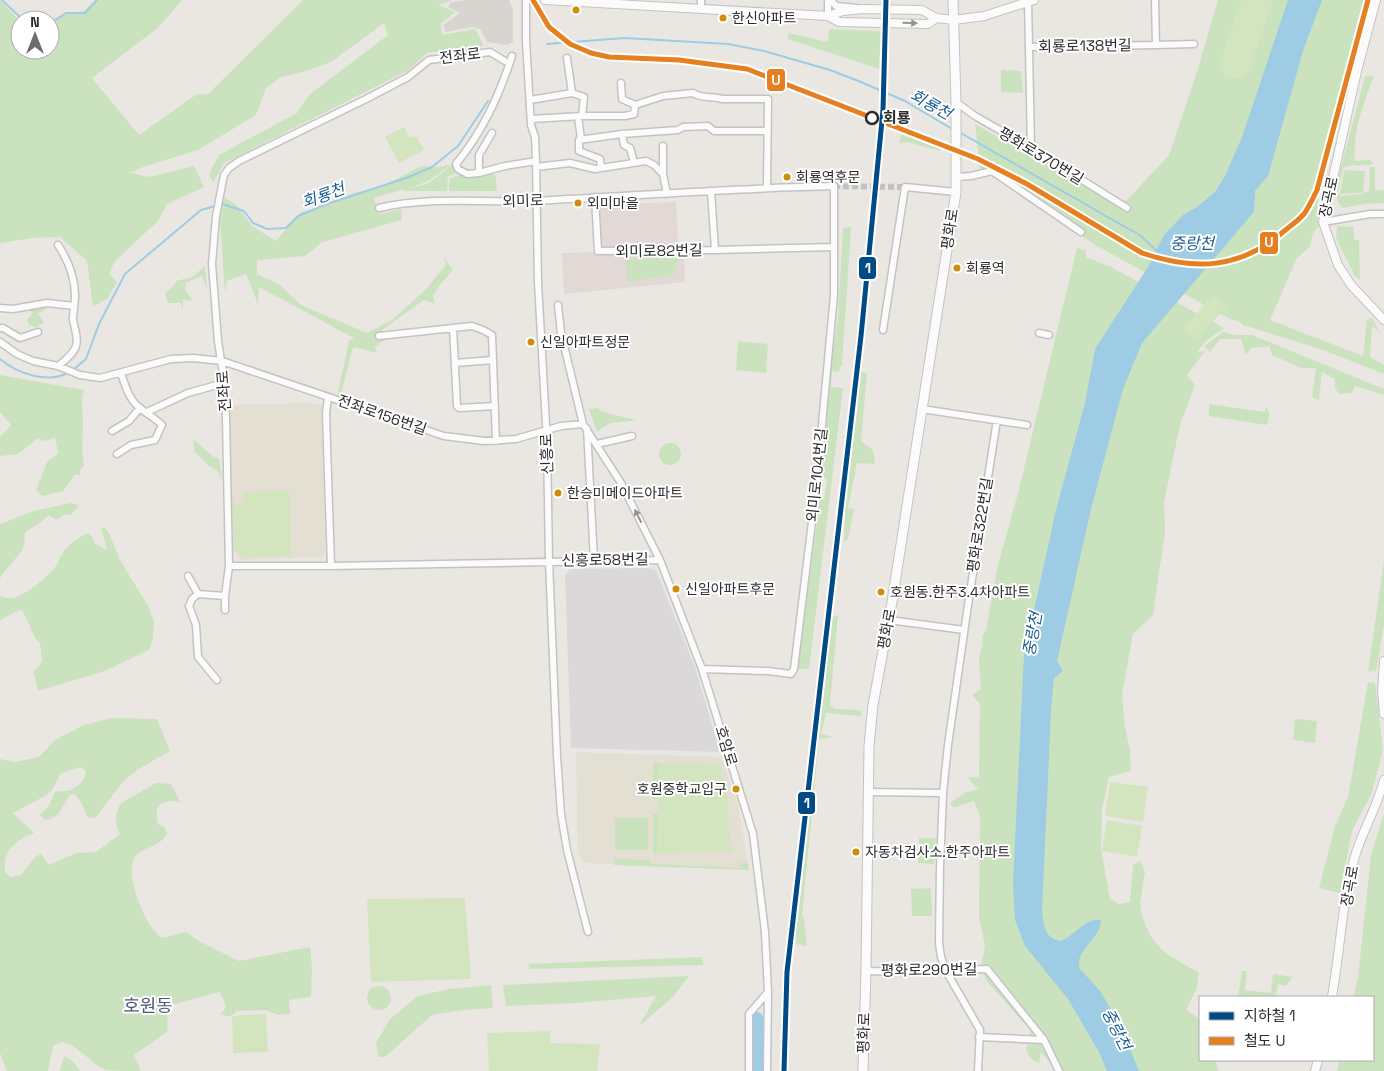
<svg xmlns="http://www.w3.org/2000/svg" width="1384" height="1071" viewBox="0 0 1384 1071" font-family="'Space Grotesk','Noto Sans KR',sans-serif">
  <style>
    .industrial { fill: #dbd8da }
    .education { fill: #e3dfd2 }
    .medical { fill: #e2d8d6 }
    .green { fill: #cbe2bf }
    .pitch { fill: #d3e5be }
    .plaza { fill: #d8d5d1 }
    .water { fill: #9ecce4 }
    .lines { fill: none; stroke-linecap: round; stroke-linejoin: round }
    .stream { stroke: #9ecce4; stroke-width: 2 }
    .river { stroke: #9ecce4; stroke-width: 12 }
    .minor-tunnel { stroke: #c4c2be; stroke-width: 6; stroke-dasharray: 6 3; stroke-linecap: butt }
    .minor-casing { stroke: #c4c3c3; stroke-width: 9 }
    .tertiary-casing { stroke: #c4c3c3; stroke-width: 10 }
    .secondary-casing { stroke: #c4c3c3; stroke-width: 11 }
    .minor { stroke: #fcfbfb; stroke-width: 6 }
    .tertiary { stroke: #fcfbfb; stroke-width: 8 }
    .secondary { stroke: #fcfbfb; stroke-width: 9 }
    .rail-1-casing { stroke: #fff; stroke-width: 9 }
    .rail-1 { stroke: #e67f1f; stroke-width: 5 }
    .metro-1-casing { stroke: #fff; stroke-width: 9 }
    .metro-1 { stroke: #004a85; stroke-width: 5 }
    .oneway { fill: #949494 }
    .bus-dot { fill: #ce8e09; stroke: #fff; stroke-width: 2 }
    .stop-dot { fill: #fff; stroke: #2c2c2c; stroke-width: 2.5 }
    .labels { text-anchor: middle; stroke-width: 4; stroke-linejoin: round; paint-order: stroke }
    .bus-label { font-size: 14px; fill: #2c2c2c; stroke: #fff; text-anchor: start }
    .street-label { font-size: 15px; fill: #2c2c2c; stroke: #fff }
    .stop-label { font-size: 15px; font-weight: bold; fill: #2c2c2c; stroke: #fff; text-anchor: start }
    .water-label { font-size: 16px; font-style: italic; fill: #195e93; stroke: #fff }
    .quarter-label { font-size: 18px; fill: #50547a; stroke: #fff }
    .line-badge { stroke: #fff; stroke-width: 2 }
    .badge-label { font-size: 14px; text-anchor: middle; font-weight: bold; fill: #fff }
  </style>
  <rect width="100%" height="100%" fill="#eae7e3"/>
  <path class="industrial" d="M647 568 654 569 657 573 695 667 720 752 571 748 565 575 571 569Z"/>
  <path class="education" d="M307 403 322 405 325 552 323 557 241 560 232 550 229 405Z
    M576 752 721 757 738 804 749 870 583 863 578 854Z"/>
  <path class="medical" d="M676 202 678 243 684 254 685 282 564 294 562 253 599 252 597 205Z"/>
  <path class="green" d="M0 0 20 21V50H50V21L59 16 84 11 95 0H182L159 27 92 78 139 135 197 94H208L303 0H453L438 5 455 12 441 24 442 35 475 29 484 46 427 53 407 71 224 163 213 183 209 174 219 155 297 113 310 94 388 35 384 23 331 62 303 72 281 77 266 88 256 115 198 150 143 167 133 172H128L149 177 194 166 204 187 167 204 158 221 115 261 109 273 117 282 107 299 93 306 87 261 60 237 32 238 0 243Z
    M1218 0H1372C1360 47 1348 94 1335 141 1328 169 1312 197 1319 226 1311 232 1313 237 1310 245 1308 251 1300 254 1296 260L1270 320 1363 356 1367 320 1372 318 1380 333 1372 326 1370 357 1384 365V374L1323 350 1243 325 1239 321 1230 319 1097 246 997 179 980 170 975 124 1055 170 1108 198 1126 201 1169 155 1196 75Z
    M832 29 881 31 879 69 788 39V33L828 42 829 30Z
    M1001 70 1021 71 1023 93 1001 92Z
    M1365 76H1374C1364 102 1352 133 1355 161L1370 160 1373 164C1363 167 1352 163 1343 168L1338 192 1341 196 1362 194 1369 191 1370 167H1375V190H1384V203L1365 204 1343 208 1338 203 1335 190Z
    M902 133 941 149 940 151 908 142 899 143Z
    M454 163 466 176 458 173 448 176 447 191H404V189L374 198 379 214 401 209 402 220 323 242 305 256 257 260V274L280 285 301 305 367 333 392 320 424 291 446 265 443 256 453 270 439 286 433 296 435 304 424 300 375 335 384 340 375 347 377 353 353 347 340 397H337L349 341 354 338 259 287 258 304 246 274 227 281 225 293 220 221 224 197 238 206 252 226 276 241 301 212 329 205 354 193 378 189 421 166 439 167 452 164 428 181 408 189 429 183Z
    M1344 170 1365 171 1363 193 1340 194Z
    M489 172 494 174 496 178 497 191H449V179L459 175 466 177Z
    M1337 226 1354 227V240H1359L1360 280 1355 276 1336 238Z
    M851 227 842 366H840L839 372 832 371 831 387 843 388 809 669H797L818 516V497L824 499 827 479 820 475 831 364 838 317 843 228Z
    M1077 248 1086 251V257L1111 267 1224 328 1205 342 1197 352 1205 351 1187 375 1195 385 1180 425 1164 502 1165 532 1153 615 1133 634 1122 694 1125 727 1130 750 1131 771 1109 777 1102 809 1101 849 1110 899 1119 904 1130 902 1133 865 1140 861 1145 872 1140 903 1142 916 1150 935 1162 950 1170 956 1199 973 1197 987 1186 1010 1200 1019V1060H1216L1218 1071H1057L1041 1052 1039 1063C1031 1060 1028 1057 1026 1048L1030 1042V1030L985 979 982 963 985 946 979 917 980 816 974 801 953 808 950 803 964 793 978 789 967 777 979 778 980 704 972 695 981 689 979 657 983 644 982 636 986 630 997 569 1019 489Z
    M681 256 672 275 627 282V259Z
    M205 266 207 289 202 276 185 283 186 291 193 301 183 300V312L181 303H168L165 293 174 286 176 281 192 277Z
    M50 303 47 308 38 314 44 323 36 327 29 325 27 320 32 314 28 307Z
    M1223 332 1235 335H1252L1384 389V395L1355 386 1352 393 1339 394 1335 388V379L1322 372 1319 400 1312 397 1316 368H1301L1272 355 1269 346 1252 348 1246 355 1241 339H1220L1210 352 1204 346Z
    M738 341 768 344 766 373 736 370Z
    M861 372 867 373 861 441 873 450 875 464 857 463 848 508 854 509 848 539 844 543 845 509Z
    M0 375 84 390C80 401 83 410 83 422 83 438 81 448 84 465L80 471V475H75L63 491 42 496 36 490 47 462 58 453 55 438 45 441 38 438 18 454 0 456V437L11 425 0 412Z
    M1209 404 1265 412 1266 405 1269 413 1268 423 1266 425 1209 416Z
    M597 408 604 412 635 420 632 421 610 423 597 432 589 409Z
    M193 439 214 457 219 458 222 480 217 470 209 466 195 452Z
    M659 454a11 11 0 1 1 22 0a11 11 0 1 1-22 0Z
    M70 503 79 505 71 515H64L56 520 49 515C41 522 33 527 25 533L24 545 21 552 1 576 0 580V524L34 511Z
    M101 527 105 528 108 531 121 562 147 604 154 621 153 638 149 650 105 671 38 691 33 671 39 667 42 660 40 643 35 638 22 609 0 620V596C3 597 5 598 8 598 22 600 47 577 56 566 59 561 60 556 63 552 69 544 79 537 88 533L92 536 94 543 107 550Z
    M1384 560V625L1376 671 1368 672Z
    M838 615 830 704 834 709 861 710V716L826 713 821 734 833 737 819 739 802 916 804 919 807 946 796 944V926L831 617Z
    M1368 682 1375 683 1383 749 1372 793 1352 831 1340 893 1319 888 1335 826 1348 797Z
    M111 718 157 719 170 751 137 770 123 782 95 818H89C83 810 83 801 74 794L70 795C62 806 60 819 45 820L40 815 49 805 55 792C59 791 63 791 67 791 77 789 85 780 86 771L81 767 61 773 52 790 47 795 13 813 34 833C15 840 0 854 6 874L11 877 21 875 35 857 41 854 49 865 76 853 96 852 120 834C114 824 115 813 121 803L156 783 171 784 181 803C162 797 153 805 158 824L164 827 167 833C161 847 145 846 136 856 122 872 146 928 162 938L186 932 199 941 239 961 310 947 312 967 311 997 289 1000 290 1014 278 1015 266 1010 236 1011 235 1013 229 1017 221 1014 226 1006 220 992 172 1005C164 1013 169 1022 167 1032L134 1055 141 1071C132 1071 113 1071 105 1070 90 1063 77 1044 62 1042L53 1046 48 1071H7L0 1053V759L15 762 39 757 55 740 84 725Z
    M1295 719 1317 721 1315 743 1293 740Z
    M653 763H659L658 799H652Z
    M1384 813V1071H1337L1339 1060H1373V997H1353L1358 978 1371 855Z
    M653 814H658L657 853 653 854Z
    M615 818H648V850H615Z
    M919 838H936L934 864 918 863Z
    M616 859 650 860 651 864 740 868 739 863H748L749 870 614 865Z
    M931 888 932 916H912L911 889Z
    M702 957 703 965 530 969 528 964Z
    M1242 971H1247L1245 990 1271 993 1273 974 1293 977 1286 986 1278 984 1275 997H1238Z
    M689 976 673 997 639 1026 656 996 575 1003 506 1006 503 985Z
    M491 985 493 1008 462 1010 432 1015 385 1057H378L376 1043 390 1019 418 996 449 989Z
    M367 998a12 12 0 1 1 24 0a12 12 0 1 1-24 0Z
    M65 1056 75 1063 80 1071H60L63 1059Z"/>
  <path class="pitch" d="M1241 0H1273L1249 69C1240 84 1220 80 1220 62Z
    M404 127 409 137 416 136 424 150 399 163 385 137Z
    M1214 295 1227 307 1195 339 1183 329Z
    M289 491 291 555 241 557 234 549 233 504 244 503V492Z
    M659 763 720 764 728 798 729 836 733 851 657 853Z
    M1110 782 1148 787 1143 822 1105 816Z
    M1107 820 1142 826 1137 857 1102 851Z
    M465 898 471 979 371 982 367 900 369 899Z
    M266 1014 268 1052 233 1053 232 1016Z
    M550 1031V1043L600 1044 597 1071H489L487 1033Z"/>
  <path class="plaza" d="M468 0H509L513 10V42L507 45 487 42 480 29 472 27 446 32 443 25 460 13 448 7 451 2Z"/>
  <path class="water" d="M1288 0H1322L1303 51 1268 176 1255 191 1254 212 1142 343 1123 389 1091 509 1057 661 1063 671 1054 678 1051 710 1042 911C1044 926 1044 938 1061 941 1074 936 1086 917 1101 920 1101 939 1073 951 1080 969L1100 991 1120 1025 1139 1071H1107L1099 1052 1068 999 1025 946 1015 920 1013 883 1024 655 1056 510 1085 403 1095 349 1148 267 1164 235 1183 215 1197 207 1215 192 1225 176 1242 137Z"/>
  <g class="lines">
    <path class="stream" d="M2 0 23 20
      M50 24 66 13H85L97 0
      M547 44 625 38 728 44 764 51 830 70 861 82 905 101 952 129
      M959 132 1141 236 1158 252
      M0 359C17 373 46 384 68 373
      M74 369 86 359 99 324 125 274 201 210 222 204 244 211 253 223 267 229 286 228 298 216 330 203 409 177 432 167 458 146 488 101"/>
    <path class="river" d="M757 1018V1071"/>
    <path class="minor-tunnel" d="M834 186 905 187"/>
    <g class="minor-casing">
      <path id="minor" d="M526 0V41L531 125 535 137 536 161 538 283 547 442 549 561 557 756 561 814 567 850 588 932
        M701 0V9
        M831 0 836 6 857 8
        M1028 0 1031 148
        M828 16V0
        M1156 45 1194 44
        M1029 47 1156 45 1155 0
        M512 56C499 96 483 131 456 164L458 169 467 174 479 173 505 166 536 161
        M567 58 572 93
        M621 83 622 99 635 105
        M530 100 572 93 584 97 582 116
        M956 102 975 116 1031 148 1127 208
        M578 117 581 139
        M531 119 582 116H625L634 114 635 105 663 96 693 93C701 99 713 96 722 99H768L767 187
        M622 134 678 130 683 127 708 126 714 131H767
        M663 146V174L667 194
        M536 167 570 163 595 169 646 161 654 165 663 174
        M601 168 600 159 579 151V140L622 134 624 145 630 148 634 162
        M479 173V155L492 133
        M957 177 971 176 992 171 1081 232
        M711 191 715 250 834 247
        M595 197 598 251 715 250
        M379 208C429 196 483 203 534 201 634 196 734 188 834 186V295L816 489 794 669 791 674 768 671 702 669
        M1323 222 1370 214H1384
        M58 245C68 260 75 278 75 296 75 304 73 312 73 319 74 328 79 338 76 346 74 354 64 361 58 366
        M558 305 561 333 583 424 621 483 660 560 702 669 753 834 765 932 768 992 767 1071
        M0 308 13 309 47 303 74 306
        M0 328H3L20 338 38 332
        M453 328 457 406 459 408 495 406
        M883 330 905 187 956 192
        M1039 333 1049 335
        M379 336 472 326 483 330 492 335 496 441
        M0 342 17 354 33 361 58 366 80 375 100 378 171 359 193 358 222 361 444 436 484 441 516 439 561 426 583 424
        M455 363 493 360
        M328 397 326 414 331 566 660 560
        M922 409 1027 425
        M147 412 188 393 224 383
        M587 429 594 560
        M112 431 129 421 140 408
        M597 444 632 436
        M117 454 131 445 155 440 162 425C155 418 147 414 140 408 129 400 125 385 121 373
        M229 566H331
        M188 576 198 594
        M225 610V596L229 566 226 419 224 380 218 341 212 264 216 216 222 185 224 175 229 168 239 161 366 99 408 77 429 60 490 52 505 61
        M889 620 964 630
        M217 680 198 657 196 625 189 606 192 599 198 594 225 596
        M869 792 943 793
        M866 971 915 972 987 969 1044 1040 1059 1071
        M979 1037 1044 1040
        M749 1071V1014L768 992
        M978 1071 980 1030 946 971 941 957 939 943 940 867 943 793 948 745 968 605 997 420"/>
    </g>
    <g class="tertiary-casing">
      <path id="tertiary" d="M545 0 828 16 839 22 928 24 936 18
        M1376 0 1357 71 1323 222 1338 265 1351 285 1384 320
        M828 16 843 11 863 9 922 10 936 18 954 20 984 16 1034 0
        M1384 661 1382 691 1384 714
        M1332 997C1340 951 1342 902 1355 856 1363 830 1377 807 1384 780
        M1315 1071 1318 1060"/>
    </g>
    <g class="secondary-casing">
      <path id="secondary" d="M863 1071 866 971 869 746 873 705 892 602 956 192V102L953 0"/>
    </g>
    <use href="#minor" class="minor"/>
    <use href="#tertiary" class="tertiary"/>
    <use href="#secondary" class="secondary"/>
    <g class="rail-1-casing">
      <path id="rail-1" d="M533 0 549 27 570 44 591 53 609 57 679 60 747 69 978 159 1027 184 1142 253C1195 271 1240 269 1283 232 1290 226 1298 221 1304 214 1309 207 1313 198 1317 190L1368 0"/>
    </g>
    <use href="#rail-1" class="rail-1"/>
    <g class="metro-1-casing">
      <path id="metro-1" d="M784 1071 787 972 861 336 883 110 886 0"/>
    </g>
    <use href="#metro-1" class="metro-1"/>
  </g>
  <defs><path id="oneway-solid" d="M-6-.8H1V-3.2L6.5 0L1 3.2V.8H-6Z" transform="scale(1.25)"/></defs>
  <g class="oneway">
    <use href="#oneway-solid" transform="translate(910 23) rotate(1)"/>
    <use href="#oneway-solid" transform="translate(638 516) rotate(-117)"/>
  </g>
  <g class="bus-dot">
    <circle cx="576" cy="10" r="4.5"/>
    <circle cx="723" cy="18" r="4.5"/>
    <circle cx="787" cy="177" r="4.5"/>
    <circle cx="578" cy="203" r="4.5"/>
    <circle cx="957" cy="268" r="4.5"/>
    <circle cx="531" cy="342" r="4.5"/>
    <circle cx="558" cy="493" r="4.5"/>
    <circle cx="676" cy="589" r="4.5"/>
    <circle cx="881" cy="592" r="4.5"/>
    <circle cx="736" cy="789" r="4.5"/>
    <circle cx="856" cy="852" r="4.5"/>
  </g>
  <circle class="stop-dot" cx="872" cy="118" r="6"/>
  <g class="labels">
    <g class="bus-label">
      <text x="732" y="23">한신아파트</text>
      <text x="796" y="182">회룡역후문</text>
      <text x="587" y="208">외미마을</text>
      <text x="966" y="273">회룡역</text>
      <text x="540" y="347">신일아파트정문</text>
      <text x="567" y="498">한승미메이드아파트</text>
      <text x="685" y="594">신일아파트후문</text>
      <text x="890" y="597">호원동.한주3.4차아파트</text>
      <text x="727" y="794" text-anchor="end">호원중학교입구</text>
      <text x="865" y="857">자동차검사소.한주아파트</text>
    </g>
    <g class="street-label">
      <text transform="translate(1085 46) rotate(-1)" y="5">회룡로138번길</text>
      <text transform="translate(460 56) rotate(-7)" y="5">전좌로</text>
      <text transform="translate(1041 156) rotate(31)" y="5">평화로370번길</text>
      <text transform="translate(1329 197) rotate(-78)" y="5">장곡로</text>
      <text transform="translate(523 201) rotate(-2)" y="5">외미로</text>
      <text transform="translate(950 229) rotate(-81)" y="5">평화로</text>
      <text transform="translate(659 251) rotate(-1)" y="5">외미로82번길</text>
      <text transform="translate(224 391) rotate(-94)" y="5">전좌로</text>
      <text transform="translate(382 415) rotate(19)" y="5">전좌로156번길</text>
      <text transform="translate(547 454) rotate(-92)" y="5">신흥로</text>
      <text transform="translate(817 475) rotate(-84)" y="5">외미로104번길</text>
      <text transform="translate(980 525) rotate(-81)" y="5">평화로322번길</text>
      <text transform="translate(605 560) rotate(-1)" y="5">신흥로58번길</text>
      <text transform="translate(887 629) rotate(-79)" y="5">평화로</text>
      <text transform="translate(726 746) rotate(73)" y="5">호암로</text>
      <text transform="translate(1350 886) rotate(-80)" y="5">장곡로</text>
      <text transform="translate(929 970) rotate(-1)" y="5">평화로290번길</text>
      <text transform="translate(864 1033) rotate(-88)" y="5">평화로</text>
    </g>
    <g class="stop-label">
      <text x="883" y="123">회룡</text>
    </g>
    <g class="water-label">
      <text transform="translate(931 104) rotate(29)" y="6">회룡천</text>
      <text transform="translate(323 195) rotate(-20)" y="6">회룡천</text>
      <text x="1192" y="249">중랑천</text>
      <text transform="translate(1032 634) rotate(-80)" y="6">중랑천</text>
      <text transform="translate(1117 1029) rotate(63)" y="6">중랑천</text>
    </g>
    <g class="quarter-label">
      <text x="148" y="1012">호원동</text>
    </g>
  </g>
  <g class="line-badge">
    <rect x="766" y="68" width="20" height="24" rx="5" fill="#e67f1f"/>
    <rect x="1259" y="231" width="20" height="24" rx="5" fill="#e67f1f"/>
    <rect x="858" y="256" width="19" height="24" rx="5" fill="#004a85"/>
    <rect x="797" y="791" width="19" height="24" rx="5" fill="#004a85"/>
  </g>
  <g class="badge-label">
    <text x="776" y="85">U</text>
    <text x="1269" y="247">U</text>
    <text x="868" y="273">1</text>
    <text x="807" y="808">1</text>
  </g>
  <rect x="1199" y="996" width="175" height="65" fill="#ffffff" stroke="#ababab"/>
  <rect x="1209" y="1012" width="25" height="8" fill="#004a85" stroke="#ababab"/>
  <text x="1244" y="1021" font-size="15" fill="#2c2c2c">지하철 1</text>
  <rect x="1209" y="1037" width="25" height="8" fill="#e67f1f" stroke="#ababab"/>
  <text x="1244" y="1046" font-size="15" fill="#2c2c2c">철도 U</text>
  <g transform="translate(35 35)"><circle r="24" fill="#ffffff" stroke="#ababab"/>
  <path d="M0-4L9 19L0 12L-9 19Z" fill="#6e6d6c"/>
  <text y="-8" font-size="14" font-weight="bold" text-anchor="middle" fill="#2c2c2c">N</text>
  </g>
</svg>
